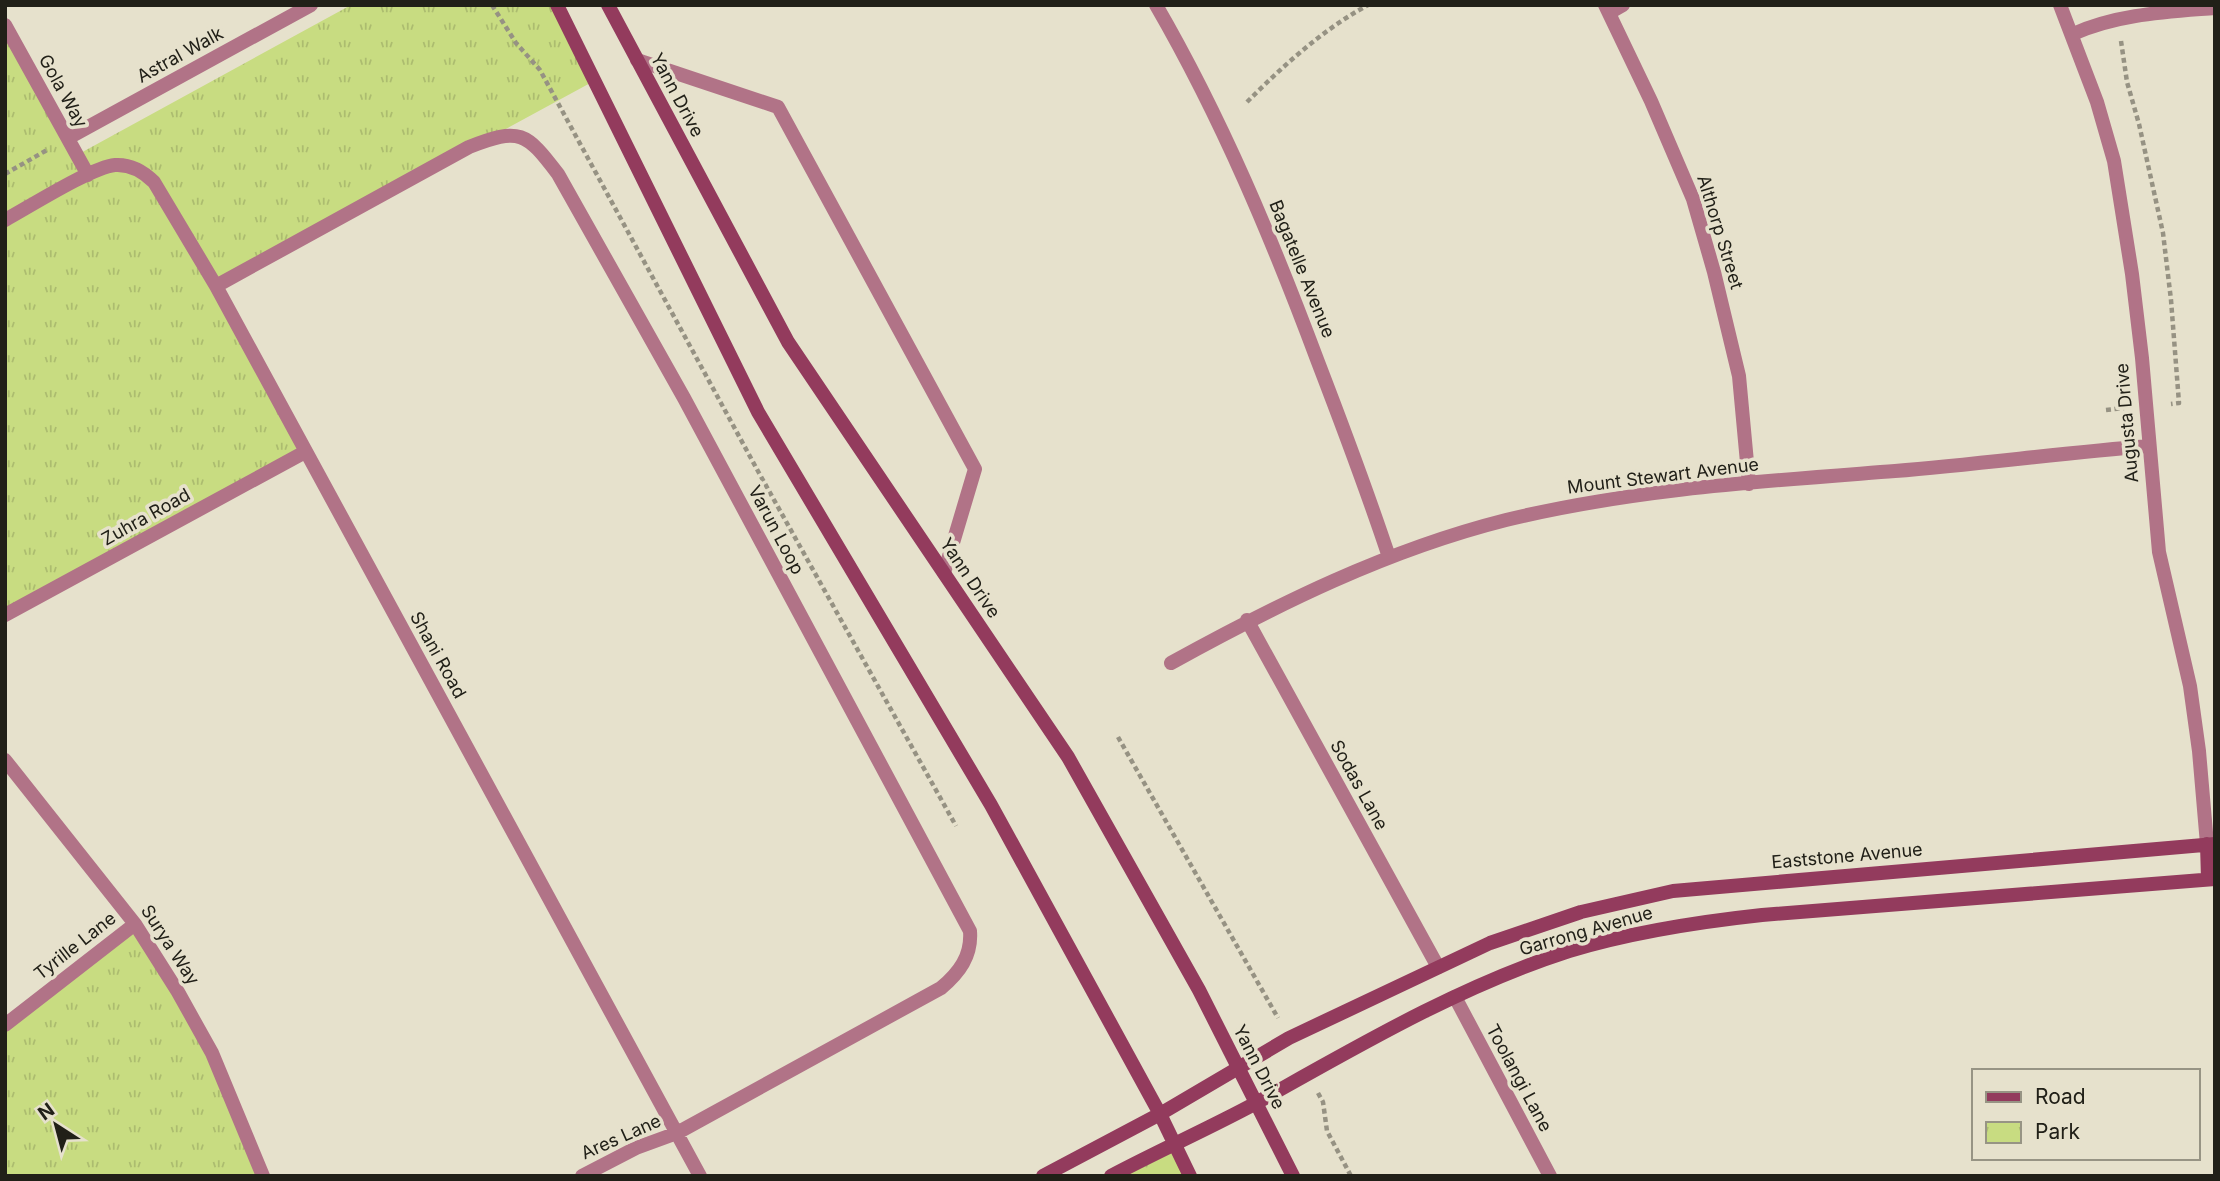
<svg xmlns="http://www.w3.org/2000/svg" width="2220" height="1181" viewBox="0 0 2220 1181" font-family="Inter,sans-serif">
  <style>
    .park { fill: url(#park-tufts) }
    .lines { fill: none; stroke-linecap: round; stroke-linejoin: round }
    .path { stroke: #969283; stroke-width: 4.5; stroke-dasharray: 5 3.5; stroke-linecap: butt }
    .lane { stroke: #b17387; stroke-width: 14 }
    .street { stroke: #b17387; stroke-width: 14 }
    .secondary { stroke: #933b5d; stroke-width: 14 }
    .labels { text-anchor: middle; stroke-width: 7; stroke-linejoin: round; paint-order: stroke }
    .street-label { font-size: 18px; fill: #212018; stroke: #e6e1cc }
  </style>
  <defs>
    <pattern id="park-tufts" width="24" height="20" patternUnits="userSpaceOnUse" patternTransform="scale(1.75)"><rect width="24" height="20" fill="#c8dc81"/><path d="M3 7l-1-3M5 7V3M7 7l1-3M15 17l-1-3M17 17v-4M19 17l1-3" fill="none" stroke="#acbc6f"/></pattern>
  </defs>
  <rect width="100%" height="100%" fill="#e6e1cc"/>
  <path class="park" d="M351 5H557L594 81 217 286 305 452 5 615V25L77 155Z
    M135 924 178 992 263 1176H5V1025Z
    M1174 1143 1190 1176H1111Z"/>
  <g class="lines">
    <path class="path" d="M492 5 516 43 540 70 759 473 956 826
      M2121 41 2127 82 2139 124 2163 233 2171 300 2179 403 2171 404
      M1247 102C1283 66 1322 30 1368 5
      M5 174 47 150
      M2106 410 2124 408
      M1118 737 1278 1018
      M1318 1093 1323 1102 1327 1131 1351 1176"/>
    <path class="lane" d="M637 60 778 107 975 469 944 573"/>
    <path class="street" d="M1156 5C1222 119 1272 239 1318 362 1343 427 1367 491 1389 557
      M1605 5 1651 101 1693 199 1714 272 1739 376 1749 484
      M2060 5 2097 102 2114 161 2132 274 2142 358 2159 552 2190 686 2199 751 2207 844
      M1609 13 1623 5
      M5 25 88 175
      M2073 34C2117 14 2166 12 2215 8
      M68 138 311 5
      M5 220C29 207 92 167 115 165 131 164 143 171 154 182L216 286 700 1176
      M216 286 469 147C520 127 526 132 558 174L684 398 970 931C972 956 959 973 941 988L677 1133 636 1148 582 1176
      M5 615 305 452
      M1247 620 1438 967
      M1171 663C1278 604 1387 550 1506 520 1633 489 1766 481 1895 471 1979 464 2063 453 2148 446
      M5 760 135 924 178 992 212 1053 263 1176
      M1455 997 1550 1176
      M5 1025 135 924"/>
    <path class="secondary" d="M557 5 758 412 991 805 1160 1114 1190 1176
      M608 5 788 342 1068 757 1199 990 1293 1176
      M2207 844 2208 879
      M1043 1176 1160 1114 1289 1038 1490 943 1581 912 1673 891 2215 844
      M1111 1176C1160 1150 1210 1128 1258 1102 1358 1046 1460 986 1569 951 1632 932 1697 922 1762 915L2215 879"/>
  </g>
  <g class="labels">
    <g class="street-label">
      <text transform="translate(180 55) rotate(-29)" y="6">Astral Walk</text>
      <text transform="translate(63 91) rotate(61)" y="6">Gola Way</text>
      <text transform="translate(677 95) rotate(62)" y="6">Yann Drive</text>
      <text transform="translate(1720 232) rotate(73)" y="6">Althorp Street</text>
      <text transform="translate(1302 269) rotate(68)" y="6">Bagatelle Avenue</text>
      <text transform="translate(2127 423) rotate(-95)" y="6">Augusta Drive</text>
      <text transform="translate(1663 476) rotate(-7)" y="6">Mount Stewart Avenue</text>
      <text transform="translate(146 517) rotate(-29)" y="6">Zuhra Road</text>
      <text transform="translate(776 530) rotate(62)" y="6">Varun Loop</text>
      <text transform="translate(970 578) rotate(56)" y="6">Yann Drive</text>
      <text transform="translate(438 655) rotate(61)" y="6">Shani Road</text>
      <text transform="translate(1359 785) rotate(61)" y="6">Sodas Lane</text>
      <text transform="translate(1847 856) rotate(-5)" y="6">Eaststone Avenue</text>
      <text transform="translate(1586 931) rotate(-16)" y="6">Garrong Avenue</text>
      <text transform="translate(170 945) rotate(57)" y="6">Surya Way</text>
      <text transform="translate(75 946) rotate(-38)" y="6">Tyrille Lane</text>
      <text transform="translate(1259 1067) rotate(63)" y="6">Yann Drive</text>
      <text transform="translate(1519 1078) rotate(62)" y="6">Toolangi Lane</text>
      <text transform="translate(621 1137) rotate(-24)" y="6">Ares Lane</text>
    </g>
  </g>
  <rect width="2220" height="1181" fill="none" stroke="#212018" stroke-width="14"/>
  <rect x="1972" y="1069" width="228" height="91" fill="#e6e1cc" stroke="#979484" stroke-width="2"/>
  <rect x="1986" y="1092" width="35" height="10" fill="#933b5d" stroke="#979484" stroke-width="2"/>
  <text x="2035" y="1104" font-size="21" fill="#212018">Road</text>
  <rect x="1986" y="1122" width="35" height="21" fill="url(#park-tufts)" stroke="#979484" stroke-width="2"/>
  <text x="2035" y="1139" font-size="21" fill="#212018">Park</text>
  <g transform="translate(56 1125) rotate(324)" stroke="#e6e1cc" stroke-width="5" paint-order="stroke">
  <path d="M0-5L12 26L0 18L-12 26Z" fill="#212018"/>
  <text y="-10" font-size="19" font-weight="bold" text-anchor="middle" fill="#212018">N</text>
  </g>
</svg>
